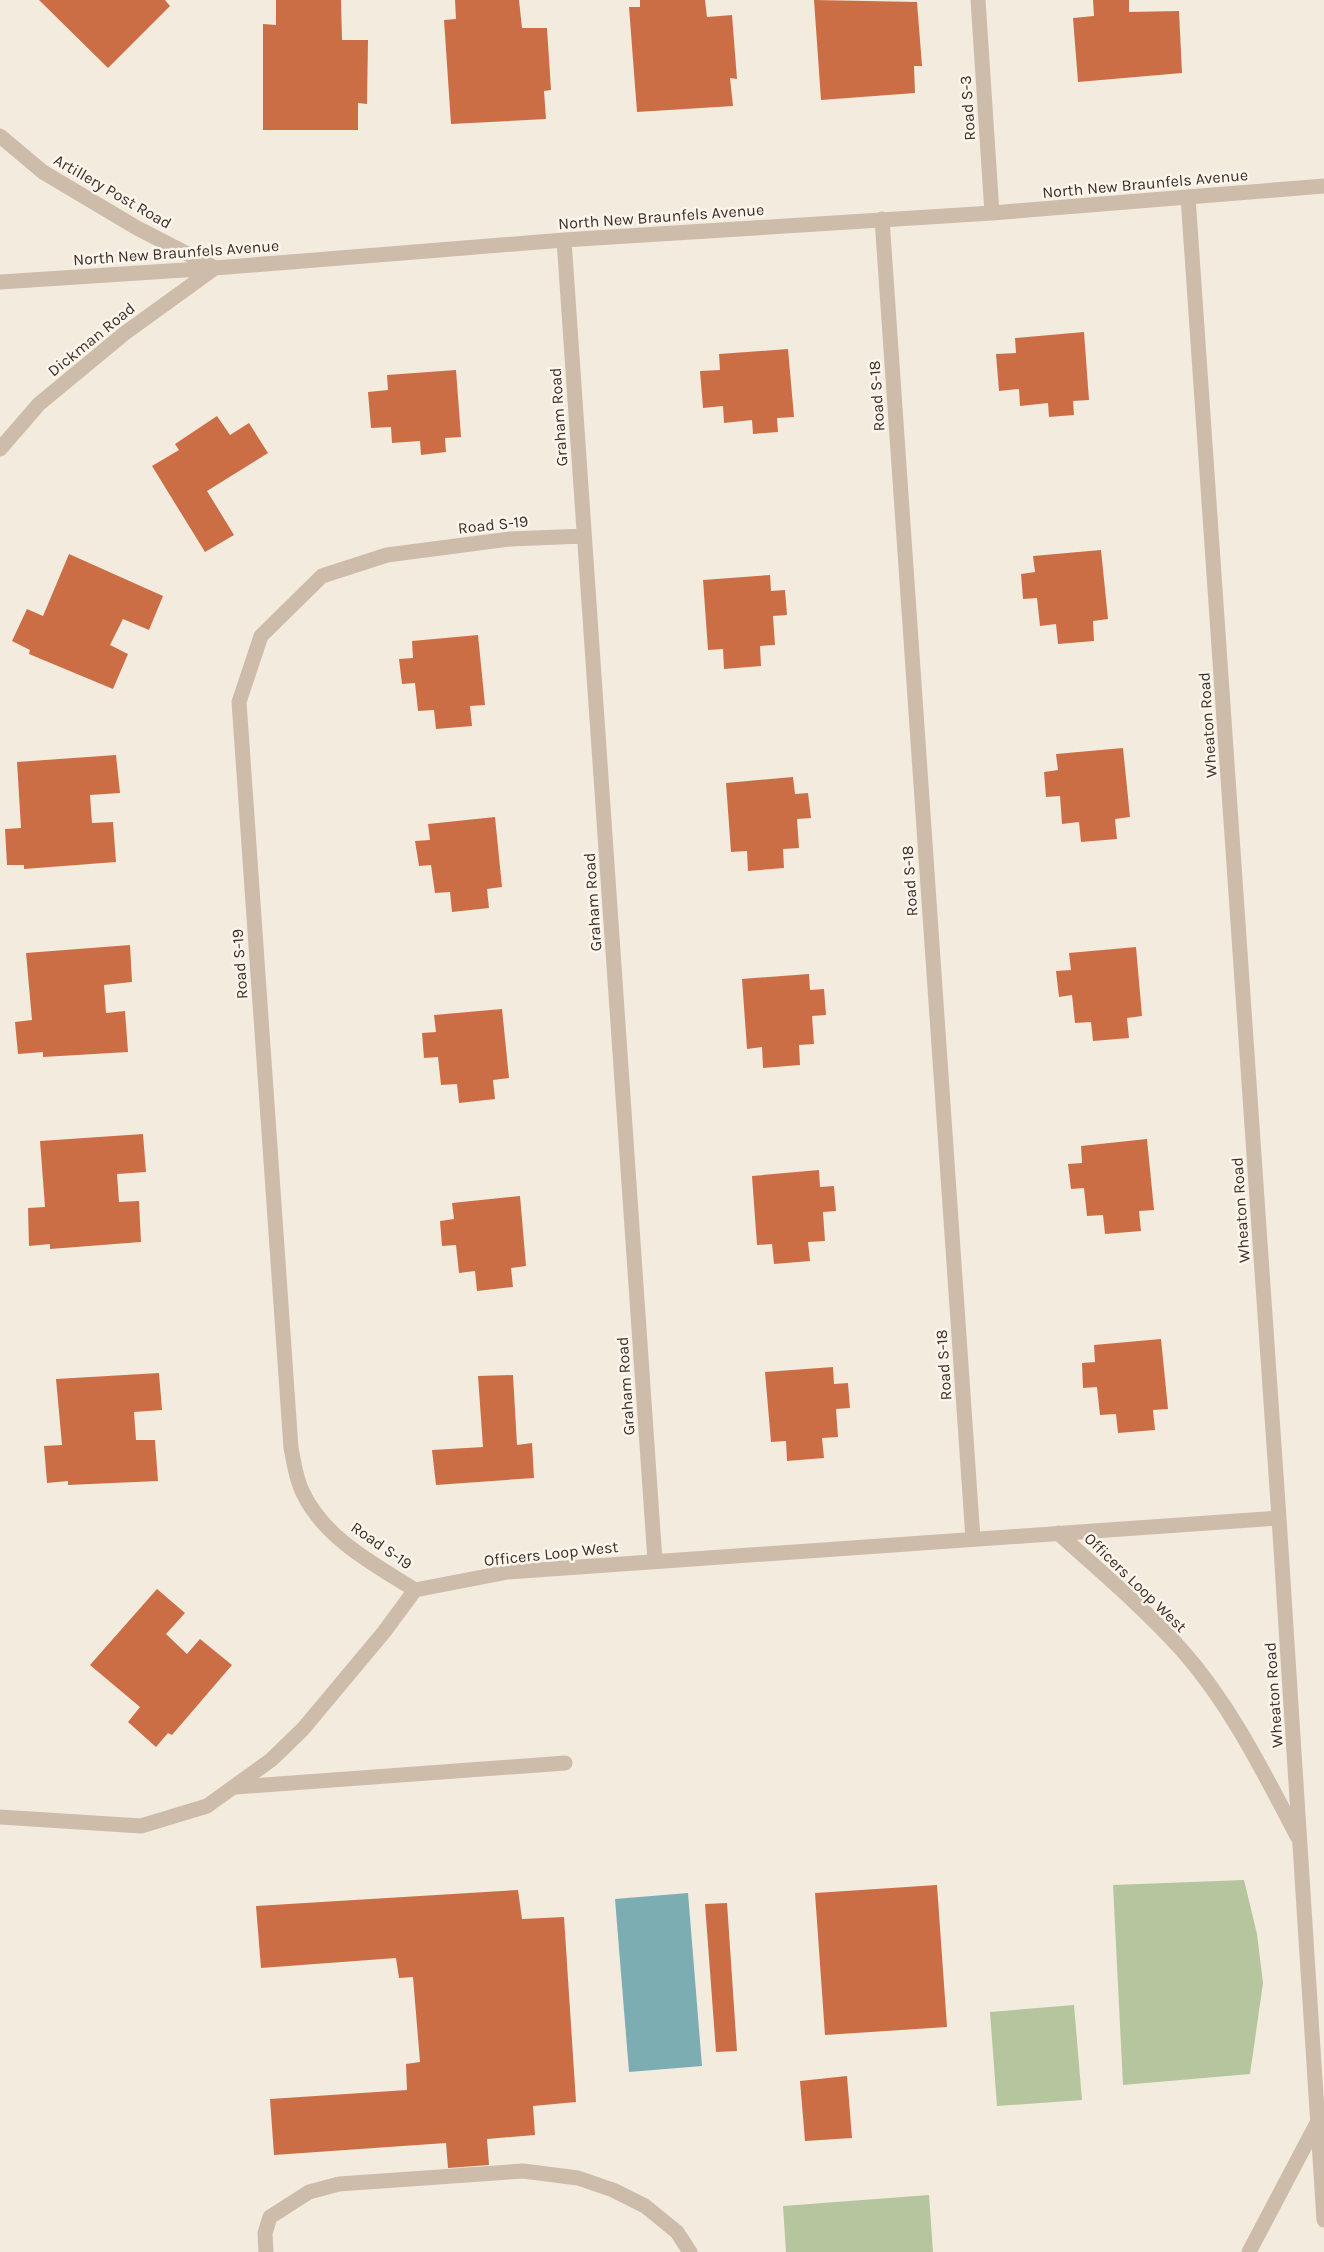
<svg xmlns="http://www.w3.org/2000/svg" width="1324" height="2252" viewBox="0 0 1324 2252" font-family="Karla,sans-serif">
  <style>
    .green { fill: #b5c59d }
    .water { fill: #7cadb3 }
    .building { fill: #cc6e45 }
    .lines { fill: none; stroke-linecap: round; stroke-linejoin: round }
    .service { stroke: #cdbca9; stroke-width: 15 }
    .minor { stroke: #cdbca9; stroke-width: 15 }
    .labels { text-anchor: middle; stroke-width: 5; stroke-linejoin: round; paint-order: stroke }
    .street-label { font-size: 16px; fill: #3a3029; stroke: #fbf5ec }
  </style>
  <rect width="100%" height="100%" fill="#f4ebdf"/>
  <path class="green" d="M1244 1880 1257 1934 1263 1983 1250 2074 1123 2085 1113 1885Z
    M1074 2005 1082 2100 997 2106 990 2012Z
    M929 2195 933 2252H786L783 2206Z"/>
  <path class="water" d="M688 1893 702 2066 629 2072 615 1899Z"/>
  <path class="building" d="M39 0H165L170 6 108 68Z
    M276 0H341L342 40H368L367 104 358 103V130H263V24L276 25Z
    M455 0H519L522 28H547L551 90 544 91 546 119 451 124 444 20 456 19Z
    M640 0H705L707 17 732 15 737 79 730 78 733 106 637 112 629 7H640Z
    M814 0 917 2 922 66H914L915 93 821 100Z
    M1093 0H1129V12L1179 11 1182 73 1078 82 1073 18 1094 16Z
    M1084 332 1089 400 1073 401 1074 415 1049 417 1048 403 1020 406 1019 389 999 391 996 354 1016 353 1015 338Z
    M788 349 794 417 777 418 778 432 753 434 752 420 724 423 723 406 703 408 700 371 720 370 719 354Z
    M456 370 461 437 445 438 446 452 421 455 420 441 392 443 391 427 371 428 368 392 388 390 387 375Z
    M217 416 230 435 249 423 268 453 207 491 234 535 205 552 152 466 179 450 175 444Z
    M1101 550 1108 619 1093 621 1094 641 1058 644 1056 624 1040 626 1037 598 1023 599 1021 574 1035 572 1033 556Z
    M69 554 163 596 149 630 123 619 110 645 128 654 113 689 29 654 30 650 12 641 27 609 43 616Z
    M770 575 771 591 785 590 787 615 773 616 775 645 760 646 761 666 724 669 723 649 708 650 703 580Z
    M478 635 485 705 470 706 472 726 436 729 434 710 418 711 415 683 402 684 399 659 413 658 412 641Z
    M1123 748 1130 817 1115 819 1117 839 1081 842 1079 822 1062 824 1060 796 1046 797 1044 772 1058 770 1056 754Z
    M116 755 120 793 90 795 92 823 113 822 116 862 24 869V865H7L5 829 21 828 17 762Z
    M793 777 795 794 808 793 811 818 797 819 799 848 783 849 784 868 748 871 747 851 731 852 726 783Z
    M495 817 502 887 487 889 489 908 452 912 450 892 435 893 431 865 419 866 415 841 430 840 428 824Z
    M130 945 132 982 104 985 106 1013 125 1011 128 1052 43 1057V1052L18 1054 15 1022 32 1020 26 953Z
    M1136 947 1142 1016 1127 1018 1129 1038 1093 1041 1091 1022 1075 1023 1072 995 1059 997 1056 971 1071 970 1069 953Z
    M809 974 810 990 824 989 826 1015 812 1016 814 1044 799 1045 800 1065 763 1068 762 1047 747 1049 742 979Z
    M502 1009 509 1078 493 1080 495 1099 459 1103 457 1084 441 1085 438 1057 424 1058 422 1033 436 1032 434 1015Z
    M143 1134 146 1172 117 1174 119 1202 139 1201 141 1242 50 1249V1244L29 1246 28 1208 45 1207 40 1141Z
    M1147 1139 1154 1210 1139 1211 1141 1231 1105 1234 1103 1215 1087 1216 1084 1188 1071 1189 1068 1164 1082 1163 1081 1146Z
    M819 1170 820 1187 834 1186 836 1211 823 1212 825 1241 808 1242 810 1261 774 1264 772 1244 757 1245 752 1176Z
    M520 1196 526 1266 511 1268 513 1287 477 1291 475 1271 459 1273 456 1245 442 1246 440 1221 454 1219 452 1203Z
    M1161 1339 1168 1409 1153 1410 1155 1430 1118 1433 1116 1414 1100 1415 1097 1387 1083 1388 1082 1363 1095 1362 1094 1345Z
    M833 1367 834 1384 848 1383 850 1408 836 1409 838 1437 822 1438 824 1458 787 1461 786 1441 771 1442 765 1372Z
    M159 1373 162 1410 134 1412 136 1440H155L158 1481 68 1485V1481L47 1483 44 1446 62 1445 56 1379Z
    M513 1375 517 1445 532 1443 534 1478 436 1485 432 1450 483 1447 478 1376Z
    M157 1589 185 1613 166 1634 187 1654 200 1639 232 1665 172 1735 168 1733 156 1747 128 1722 140 1707 90 1665Z
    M937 1885 947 2027 825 2035 815 1893Z
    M518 1890 522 1919 564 1917 576 2102 533 2106 535 2135 487 2139 489 2165 448 2168 446 2143 274 2155 270 2099 407 2090 406 2064 420 2062 413 1977 399 1978 396 1958 261 1968 256 1906Z
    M727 1903 737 2051 716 2052 705 1904Z
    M847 2076 852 2138 805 2141 800 2081Z"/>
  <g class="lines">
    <path class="service" d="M1188 197 1324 186
      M236 1787 565 1763
      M266 2252 265 2233 270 2217 309 2192 339 2184 523 2171 578 2178 613 2190 645 2206 677 2232 690 2252"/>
    <path class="minor" d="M978 0 992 213
      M0 136 43 172 137 228 215 268 125 333 39 404 0 449
      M882 219 973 1539
      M564 240 655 1561
      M0 282 215 268 564 240 992 213 1188 197 1279 1518 1324 2220
      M1058 1533C1100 1571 1143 1607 1181 1649 1230 1704 1263 1771 1297 1836
      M415 1590C374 1564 325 1539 303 1493 296 1480 294 1462 291 1448L239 702 261 636 322 576 387 555 510 539 584 536
      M0 1817 141 1826 207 1806 271 1760 303 1729 384 1632 415 1590 508 1572 1279 1518
      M1249 2252 1317 2123"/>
  </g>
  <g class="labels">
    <g class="street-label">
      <text transform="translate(967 108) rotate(-94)" y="6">Road S-3</text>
      <text transform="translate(1145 183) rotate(-5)" y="6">North New Braunfels Avenue</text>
      <text transform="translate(113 191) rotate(30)" y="6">Artillery Post Road</text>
      <text transform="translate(661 216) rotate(-4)" y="6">North New Braunfels Avenue</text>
      <text transform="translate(176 252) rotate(-4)" y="6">North New Braunfels Avenue</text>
      <text transform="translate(91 339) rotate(-39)" y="6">Dickman Road</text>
      <text transform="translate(876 396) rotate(-94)" y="6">Road S-18</text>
      <text transform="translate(558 417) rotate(-94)" y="6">Graham Road</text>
      <text transform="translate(493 524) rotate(-6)" y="6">Road S-19</text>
      <text transform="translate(1207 725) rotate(-94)" y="6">Wheaton Road</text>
      <text transform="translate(909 881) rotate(-94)" y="6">Road S-18</text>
      <text transform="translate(592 902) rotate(-94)" y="6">Graham Road</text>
      <text transform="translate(239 964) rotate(-94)" y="6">Road S-19</text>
      <text transform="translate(1240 1210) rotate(-94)" y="6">Wheaton Road</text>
      <text transform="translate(943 1365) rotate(-94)" y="6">Road S-18</text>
      <text transform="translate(625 1386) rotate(-94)" y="6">Graham Road</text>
      <text transform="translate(382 1545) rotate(35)" y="6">Road S-19</text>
      <text transform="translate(551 1553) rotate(-6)" y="6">Officers Loop West</text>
      <text transform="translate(1136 1582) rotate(44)" y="6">Officers Loop West</text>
      <text transform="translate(1273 1695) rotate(-94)" y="6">Wheaton Road</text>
    </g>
  </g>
</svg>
